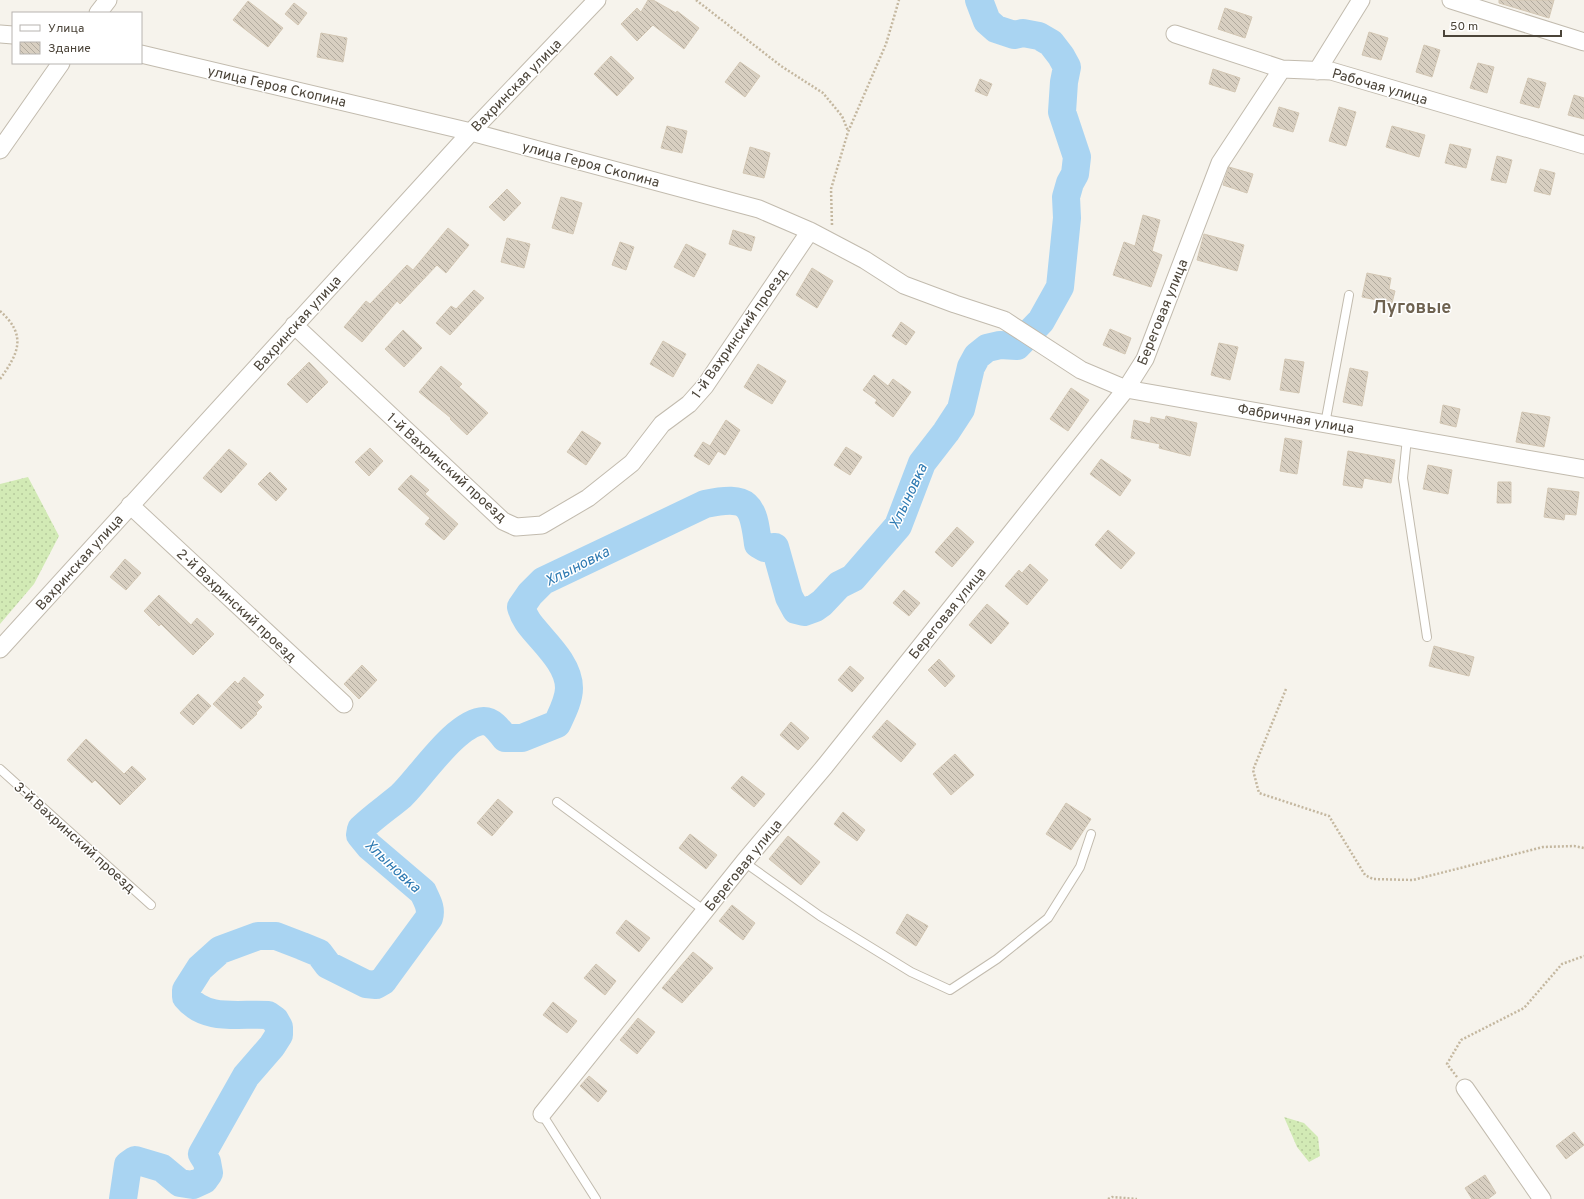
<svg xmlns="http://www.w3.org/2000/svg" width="1584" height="1199" viewBox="0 0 1584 1199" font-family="Overpass,sans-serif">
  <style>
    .grass { fill: url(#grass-dots) }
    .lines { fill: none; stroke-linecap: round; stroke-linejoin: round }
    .river { stroke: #a9d4f2; stroke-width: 28 }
    .building { fill: url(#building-back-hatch); stroke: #d3c7b4 }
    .lane-casing { stroke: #c2bbae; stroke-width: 10 }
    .street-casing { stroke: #c2bbae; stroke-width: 19 }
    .path { stroke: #c4b79f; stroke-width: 2.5; stroke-dasharray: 2 2; stroke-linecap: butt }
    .lane { stroke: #fff; stroke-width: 8 }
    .street { stroke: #fff; stroke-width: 17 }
    .labels { text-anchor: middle; stroke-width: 3; stroke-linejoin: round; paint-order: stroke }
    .street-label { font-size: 14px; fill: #4b4439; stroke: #fff }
    .water-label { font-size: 15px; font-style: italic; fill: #2e7ab2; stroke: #fff }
    .district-label { font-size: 18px; font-weight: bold; fill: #6e6250; stroke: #fff }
  </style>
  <defs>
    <pattern id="grass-dots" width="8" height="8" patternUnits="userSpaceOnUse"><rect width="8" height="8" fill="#d2eab5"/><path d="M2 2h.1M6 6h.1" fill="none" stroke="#b6ca9c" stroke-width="1.8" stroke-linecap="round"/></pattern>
    <pattern id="building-back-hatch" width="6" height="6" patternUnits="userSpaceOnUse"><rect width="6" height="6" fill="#d8cfc1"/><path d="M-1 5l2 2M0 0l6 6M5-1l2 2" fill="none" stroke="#b1aa9e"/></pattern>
  </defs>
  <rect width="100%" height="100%" fill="#f6f3ec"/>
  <path class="grass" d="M28 477 59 536 34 584 0 624V484Z
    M1284 1117 1304 1123 1318 1137 1320 1156 1309 1162 1297 1147Z"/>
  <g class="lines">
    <path class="river" d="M123 1199 128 1165 135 1160 162 1168 180 1183 193 1185 204 1180 209 1173 207 1162 202 1154 246 1076 272 1046 279 1035V1027L275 1020 268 1015C240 1013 206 1022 186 997V990L200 968 220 950 258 936H276L302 946 319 953 328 965 366 984 376 985 383 981 388 974 429 918C432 908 427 901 423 892L369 846 360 835 361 829C373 817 388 807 401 796 421 777 456 722 484 721 493 721 500 732 505 738H522L557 724C562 713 569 700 569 688 569 667 550 648 537 633 530 625 524 618 521 607L530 594 543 581 705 504C749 495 753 504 758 544L765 548 775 547 789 597 796 610 804 612 815 608 822 603 839 585 853 578 898 526 922 463 946 432 961 409 971 367 977 356 987 348 1000 345 1017 346 1041 321 1060 287 1067 218 1066 197 1070 183 1075 174 1077 157 1062 112 1064 82 1067 67 1061 56 1051 43 1039 36 1023 33 1014 35 996 29 987 21 979 0"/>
  </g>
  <path class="building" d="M648 0H653L676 13 677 11 699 28 684 49 653 25 637 41 621 24 637 8 641 12Z
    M1499 0H1554L1549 18 1499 3Z
    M248 1 283 28 268 47 233 20Z
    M294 3 307 13 298 25 285 14Z
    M1225 8 1252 17 1245 38 1218 29Z
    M1369 32 1388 38 1381 60 1362 55Z
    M321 33 347 38 343 62 317 57Z
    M1424 45 1440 50 1432 77 1416 72Z
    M611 56 634 78 617 96 594 74Z
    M740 62 760 76 745 97 725 82Z
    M1478 63 1494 67 1487 93 1470 88Z
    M1213 69 1240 78 1235 92 1209 84Z
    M1528 78 1546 83 1539 108 1520 103Z
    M980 79 992 84 987 96 975 91Z
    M1574 95 1584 98V119L1568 115Z
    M1279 107 1299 113 1293 132 1273 126Z
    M1339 107 1356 112 1346 146 1329 141Z
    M667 126 687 131 682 153 661 148Z
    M1392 126 1425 135 1419 157 1386 147Z
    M1450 144 1471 149 1466 168 1445 163Z
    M750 147 770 153 764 178 743 173Z
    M1497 156 1512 160 1506 183 1491 180Z
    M1229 167 1253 174 1247 193 1223 185Z
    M1540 169 1555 173 1550 195 1534 191Z
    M507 189 521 203 504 221 489 207Z
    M561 197 582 203 573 234 552 228Z
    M1143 215 1160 220 1152 251 1162 255 1151 287 1113 275 1124 242 1135 246Z
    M448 228 469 245 446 273 437 265 400 304 397 301 362 342 344 327 366 301 370 304 407 265 413 270Z
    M733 230 755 237 751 251 729 244Z
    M1204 234 1244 245 1237 271 1197 260Z
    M507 238 530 244 524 268 501 262Z
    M620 242 634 247 626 270 612 265Z
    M686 244 706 254 694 277 674 267Z
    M812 268 833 281 817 308 796 295Z
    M1367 273 1391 278 1389 289 1395 291 1392 303 1362 297Z
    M474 290 484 298 450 335 436 323 451 306 456 309Z
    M901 322 915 332 906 345 892 336Z
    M1110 329 1131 338 1125 354 1103 345Z
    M403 330 422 348 404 367 385 349Z
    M663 341 686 354 673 377 650 364Z
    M1219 343 1238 347 1230 380 1211 375Z
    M1285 359 1304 362 1299 393 1280 390Z
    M309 362 328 382 307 403 287 384Z
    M758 364 786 381 772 404 744 387Z
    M441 366 462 384 459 387 488 413 467 435 450 419 451 418 419 392Z
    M1350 368 1368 372 1362 406 1343 402Z
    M874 375 888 386 893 379 911 392 893 417 875 403 877 400 863 390Z
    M1071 388 1089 400 1068 431 1050 419Z
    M1443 405 1460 409 1456 427 1440 423Z
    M1522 412 1550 417 1544 447 1516 442Z
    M1166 416 1197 423 1190 456 1159 448 1160 444 1131 438 1134 420 1150 424 1151 417 1165 420Z
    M726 420 740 430 725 455 718 451 709 465 694 456 703 442 710 446Z
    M582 431 601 443 586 465 567 452Z
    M1285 438 1302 441 1297 474 1280 471Z
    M846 447 862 457 850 475 834 465Z
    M370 448 383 461 369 476 355 462Z
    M229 449 247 464 221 493 203 478Z
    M1348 451 1395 460 1391 483 1364 478 1362 488 1343 485Z
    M1101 459 1131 480 1120 496 1090 474Z
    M1428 465 1452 470 1448 494 1423 489Z
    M270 472 287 489 276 501 258 484Z
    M411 475 429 490 425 494 458 524 444 540 425 524 430 518 398 489Z
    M1498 482H1511V503H1497Z
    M1548 488 1579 492 1576 515 1565 514 1564 520 1544 517Z
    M957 527 974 542 952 567 935 552Z
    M1108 530 1135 553 1121 569 1095 545Z
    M125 559 141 573 126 590 110 577Z
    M1030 564 1048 580 1027 605 1005 586 1019 570 1022 573Z
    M904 590 920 603 909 616 893 603Z
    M159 595 191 625 197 618 214 634 193 655 161 624 159 626 144 611Z
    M987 604 1009 623 991 644 969 625Z
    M1434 646 1474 657 1469 676 1429 666Z
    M939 659 955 676 945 687 928 670Z
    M362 665 377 680 359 699 344 684Z
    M850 666 864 678 852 692 838 680Z
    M244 677 264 695 257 702 262 707 256 713 257 714 241 729 213 704 235 681 238 684Z
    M198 694 211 706 193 725 180 713Z
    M887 720 916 744 901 762 872 737Z
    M791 722 809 738 798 750 780 735Z
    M86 739 124 774 132 766 146 779 120 805 95 780 92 783 67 760Z
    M955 754 974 775 951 795 933 774Z
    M742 776 765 794 754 807 731 788Z
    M498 799 513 812 492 836 477 823Z
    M1066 803 1091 819 1071 850 1046 834Z
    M843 812 865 830 857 841 834 824Z
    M690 834 717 855 706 869 679 848Z
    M788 836 820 862 801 885 769 859Z
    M732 905 755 923 743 940 719 921Z
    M907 914 928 926 916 946 896 933Z
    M626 920 650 938 639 952 616 933Z
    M693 952 713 968 682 1003 662 988Z
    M596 964 616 981 605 995 584 978Z
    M553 1002 577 1021 567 1033 543 1015Z
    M638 1018 655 1032 637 1054 620 1040Z
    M589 1076 607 1091 598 1102 580 1086Z
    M1574 1132 1584 1145 1566 1159 1556 1146Z
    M1485 1175 1496 1193 1488 1199H1472L1465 1188Z"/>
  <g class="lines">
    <g class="lane-casing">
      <path id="lane" d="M1325 424 1349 295
        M1407 438 1403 478 1427 637
        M0 769 151 905
        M557 802 705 911
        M744 862 820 916 911 972 950 990 997 959 1048 918 1080 867 1091 834
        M542 1114 596 1199"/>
    </g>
    <g class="street-casing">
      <path id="street" d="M1451 0 1584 42
        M98 13 108 0
        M0 34 13 35
        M1175 34 1282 69 1331 71 1584 145
        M141 54 471 132 759 209 810 231 865 260 904 285 955 304 1004 320 1081 370 1126 389 1584 469
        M1317 71 1361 0
        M0 150 61 63
        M294 325 503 521 516 527 542 525 588 498 632 463 662 424 689 404 705 386 810 231
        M130 505 344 704
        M0 649 471 132 597 0
        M1465 1088 1542 1199
        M542 1114 744 862 825 766 1126 389 1145 359 1220 163 1282 69"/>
    </g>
    <path class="path" d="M696 0 781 66 823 93 842 116 848 131
      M832 225 831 189 848 132 886 44 899 0
      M0 311C27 335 19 353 0 379
      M1286 689 1253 770 1259 793 1329 816 1365 875 1373 879 1413 880 1543 847 1574 846 1584 848
      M1457 1077 1447 1064 1461 1040 1524 1008 1562 964 1584 956
      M1108 1199 1112 1197 1137 1199"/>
    <use href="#lane" class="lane"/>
    <use href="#street" class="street"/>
  </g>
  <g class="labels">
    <g class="street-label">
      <text transform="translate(516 85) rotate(-46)" y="5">Вахринская улица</text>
      <text transform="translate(277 86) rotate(13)" y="5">улица Героя Скопина</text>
      <text transform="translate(1380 86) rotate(16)" y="5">Рабочая улица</text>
      <text transform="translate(591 164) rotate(15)" y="5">улица Героя Скопина</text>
      <text transform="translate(1162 312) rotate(-68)" y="5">Береговая улица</text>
      <text transform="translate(297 323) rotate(-48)" y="5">Вахринская улица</text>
      <text transform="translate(739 333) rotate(-55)" y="5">1-й Вахринский проезд</text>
      <text transform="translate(1296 418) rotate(10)" y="5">Фабричная улица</text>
      <text transform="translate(447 467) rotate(42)" y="5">1-й Вахринский проезд</text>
      <text transform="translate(79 562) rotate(-48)" y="5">Вахринская улица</text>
      <text transform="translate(237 605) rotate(43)" y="5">2-й Вахринский проезд</text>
      <text transform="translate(947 613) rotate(-51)" y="5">Береговая улица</text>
      <text transform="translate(75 837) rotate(42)" y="5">3-й Вахринский проезд</text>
      <text transform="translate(743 865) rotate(-51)" y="5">Береговая улица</text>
    </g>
    <g class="water-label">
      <text transform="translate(908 496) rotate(-65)" y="5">Хлыновка</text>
      <text transform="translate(577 566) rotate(-27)" y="5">Хлыновка</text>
      <text transform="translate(393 866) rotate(43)" y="5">Хлыновка</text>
    </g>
    <g class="district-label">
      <text x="1412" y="313">Луговые</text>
    </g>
  </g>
  <rect x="12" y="12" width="130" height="52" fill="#ffffff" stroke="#b7b4b0"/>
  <rect x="20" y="25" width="20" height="6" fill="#ffffff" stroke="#b7b4b0"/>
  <text x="48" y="32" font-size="12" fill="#4b4439">Улица</text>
  <rect x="20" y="42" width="20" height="12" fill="url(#building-back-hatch)" stroke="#b7b4b0"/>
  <text x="48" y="52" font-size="12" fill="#4b4439">Здание</text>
  <path d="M1444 30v6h117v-6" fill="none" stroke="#4b4439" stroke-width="2"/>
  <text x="1450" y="30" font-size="12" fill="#4b4439" stroke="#ffffff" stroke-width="3" paint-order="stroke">50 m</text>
</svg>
